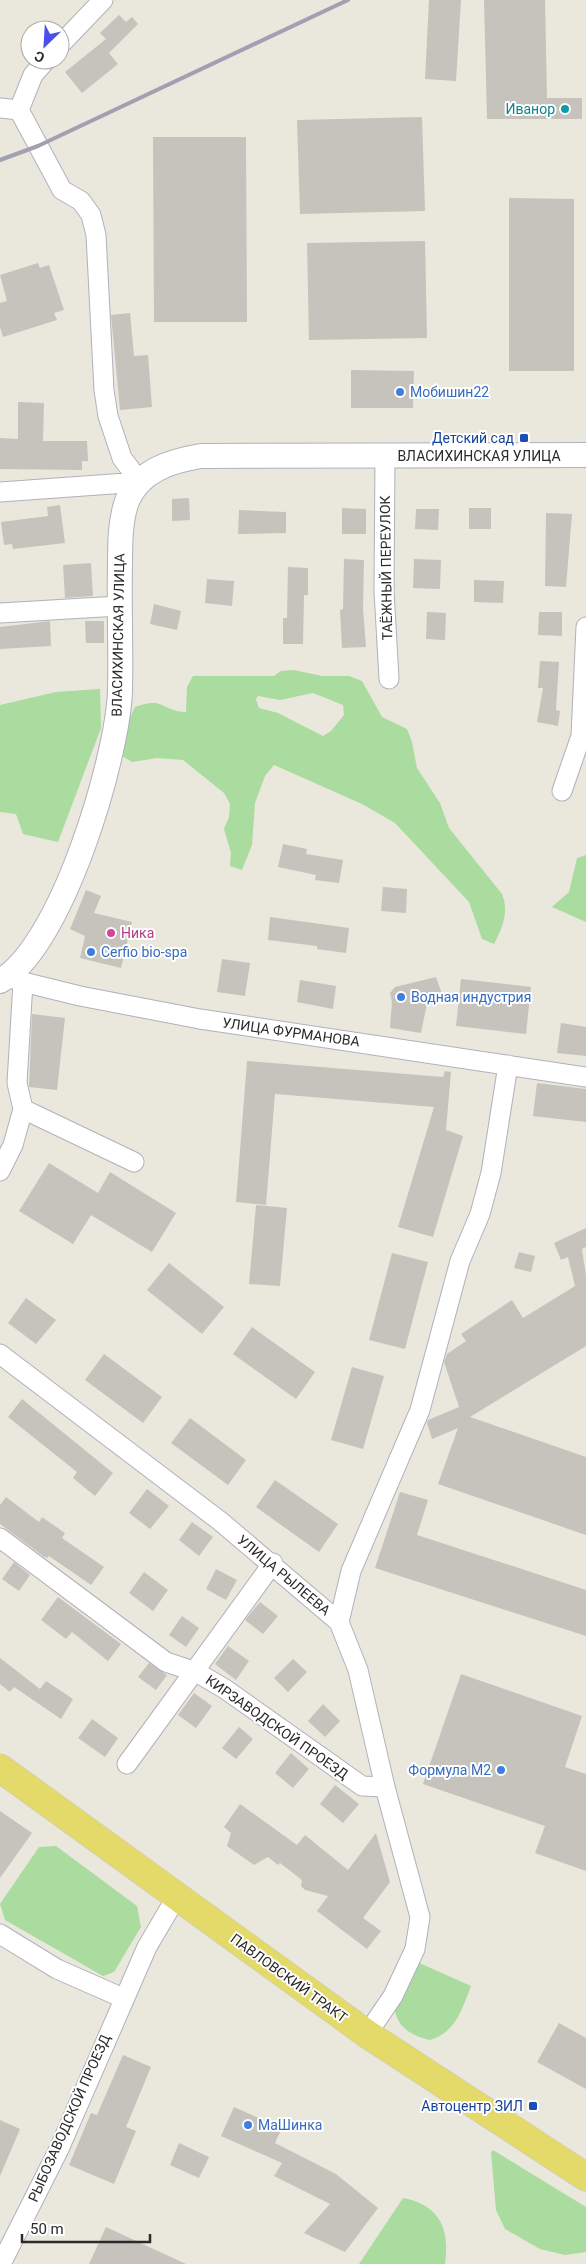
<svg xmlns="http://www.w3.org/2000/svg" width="586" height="2264" viewBox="0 0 586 2264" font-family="Roboto,sans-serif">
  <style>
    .green { fill: #a9dc9e; fill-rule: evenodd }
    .building { fill: #c6c3bc }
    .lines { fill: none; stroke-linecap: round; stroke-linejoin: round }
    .minor-casing { stroke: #b0b1bc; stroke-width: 21 }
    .tertiary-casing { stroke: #b0b1bc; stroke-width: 26 }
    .primary-casing { stroke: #c8c8c8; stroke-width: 29 }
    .minor { stroke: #fff; stroke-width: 19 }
    .tertiary { stroke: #fff; stroke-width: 24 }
    .primary { stroke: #e4da69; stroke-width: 28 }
    .rail { stroke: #a0a0b2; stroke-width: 4 }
    .culture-dot { fill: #0f9aa8; stroke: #fff; stroke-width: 2 }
    .shop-dot { fill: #3f7fe0; stroke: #fff; stroke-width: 2 }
    .transit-dot { fill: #1a4fb4; stroke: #fff; stroke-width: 2 }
    .hotel-dot { fill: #d1479c; stroke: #fff; stroke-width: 2 }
    .labels { text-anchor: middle; stroke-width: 4; stroke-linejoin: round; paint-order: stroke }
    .culture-label { font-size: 14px; fill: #0d838f; stroke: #fff; text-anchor: end }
    .shop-label { font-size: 14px; fill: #366cbe; stroke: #fff; text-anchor: start }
    .transit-label { font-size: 14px; fill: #164399; stroke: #fff; text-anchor: end }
    .street-label { font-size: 14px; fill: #2a2a2a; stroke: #fff }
    .hotel-label { font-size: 14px; fill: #b23c85; stroke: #fff; text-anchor: start }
  </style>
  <rect width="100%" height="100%" fill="#eae7dd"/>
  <path class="green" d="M294 670 322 676H349L362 681 382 717 407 729 412 742 417 768 440 803 449 828 502 894C509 912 503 927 494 944L482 939 469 902 395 823 362 804 274 765 265 776 255 803 252 845 242 870 230 866 231 853 224 829 229 817 230 804 224 793 183 760 157 758 132 762 122 756 124 730 135 707C164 696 161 711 186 712L187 687 193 676H274L281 671ZM313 693 343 705 344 715 331 731 323 736 278 713 259 708 256 699 258 696 280 700Z
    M100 689 101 728 58 842 23 834 16 814 0 812V705L56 692Z
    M586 855V922L552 907 569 892 577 858Z
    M56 1846 137 1906 141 1927 114 1972 103 1976 5 1920 0 1904 39 1847Z
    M417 1962 471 1986C462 2009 456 2032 430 2040 414 2037 396 2027 395 2009Z
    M493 2150 586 2207V2252L565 2255 540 2249 505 2229 496 2210 491 2153Z
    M403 2198C440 2205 450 2229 445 2264H359Z"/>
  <path class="building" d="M429 0H461L456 81 425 79Z
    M484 0H545L547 98H582V119H487Z
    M119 15 126 22 132 17 138 24 109 53 118 64 82 93 65 72 106 39 100 33Z
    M422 117 425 211 300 214 297 120Z
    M153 137H246L247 322H154Z
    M509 198 574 199V371H509Z
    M425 241 427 338 309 340 307 243Z
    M38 263 40 268 49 265 64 310 54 313 57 320 3 337 0 327V303L7 301 0 275Z
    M130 313 134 356 148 355 152 407 120 410 111 315Z
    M351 370 414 371 413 408H351Z
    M18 402 44 403 43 441H87L88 461H82V470L0 469V438L18 439Z
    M189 498 190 520 172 521V499Z
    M60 505 65 543 13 549 12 544 4 545 1 522 48 516 47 507Z
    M342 508 366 509V534H342Z
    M469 508H491V529H469Z
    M416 509H439L438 530 415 529Z
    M239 510 286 512V533L238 534Z
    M546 513 572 514 566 587 545 586Z
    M344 559 364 560 363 608 366 647 342 648 340 610 343 609Z
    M414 559 441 560 440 589 413 588Z
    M91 563 93 596 65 598 63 565Z
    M288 567 308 568V595H304L303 644H283V618H287Z
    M207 579 234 581 232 606 205 603Z
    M474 580 504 581 503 603 474 602Z
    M154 604 181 611 177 630 150 624Z
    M427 612 446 613 445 640 426 639Z
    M539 612H562V636L538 635Z
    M50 621 51 646 0 649V627Z
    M85 621H104V643H86Z
    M540 661 559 662 556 710 560 711 558 726 537 722 543 688H538Z
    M283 844 307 849 306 854 343 860 339 883 315 880 316 875 278 867Z
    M383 887 407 889 406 913 381 911Z
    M86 890 101 896 94 913 132 922 121 968 80 958 85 936 70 929Z
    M270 917 349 928 346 953 317 949V946L268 940Z
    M222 959 250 963 245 996 217 992Z
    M436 977 442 994 428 999 421 1033 390 1028 392 1002 390 993 395 987Z
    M461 979 531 987 526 1034 456 1026Z
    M300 980 336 986 333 1009 297 1002Z
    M32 1014 65 1018 57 1090 29 1087Z
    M561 1023 586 1027V1056L557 1053Z
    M247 1061 443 1077 445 1071 451 1072 446 1130 463 1136 433 1237 398 1227 434 1107 275 1094 266 1205 236 1202Z
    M537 1083 586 1089V1122L533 1116Z
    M49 1163 98 1193 110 1172 176 1213 152 1252 91 1215 73 1244 19 1211Z
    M256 1205 287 1208 280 1286 249 1284Z
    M586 1228V1247L582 1249 586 1276V1346L470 1417 586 1457V1535L438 1484 458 1428 432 1439 427 1423 428 1420 459 1407 444 1362 447 1354 466 1341 461 1334 512 1300 523 1318 575 1286 568 1257 561 1260 554 1243Z
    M519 1252 535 1256 531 1272 514 1268Z
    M392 1253 428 1262 405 1349 369 1340Z
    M169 1263 224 1307 202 1334 147 1290Z
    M26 1298 56 1320 36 1344 8 1323Z
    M252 1327 315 1372 296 1399 233 1354Z
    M104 1354 162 1397 143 1423 85 1380Z
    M352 1367 384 1376 363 1449 331 1440Z
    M22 1399 113 1473 95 1496 73 1478 77 1472 8 1417Z
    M190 1418 246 1460 228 1485 171 1443Z
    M275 1480 338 1524 319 1552 256 1507Z
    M147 1489 169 1506 150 1529 129 1513Z
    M400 1492 428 1500 417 1535 586 1590V1636L375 1568Z
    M6 1497 39 1522 42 1517 65 1533 62 1538 104 1567 91 1585 49 1556 47 1558 43 1556 0 1524V1505Z
    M192 1522 213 1537 199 1556 179 1540Z
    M14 1562 30 1575 19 1591 2 1579Z
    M216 1569 237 1580 226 1600 206 1589Z
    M144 1572 168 1590 153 1611 129 1593Z
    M58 1597 121 1644 108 1661 72 1632 66 1639 41 1620Z
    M260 1602 278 1616 263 1634 245 1620Z
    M182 1616 199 1628 186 1647 169 1635Z
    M228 1646 249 1661 236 1680 215 1664Z
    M0 1658 40 1689 46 1681 73 1699 61 1719 14 1687 10 1692 0 1684Z
    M293 1659 307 1672 288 1692 274 1678Z
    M149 1663 167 1675 156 1690 138 1677Z
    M461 1674 582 1716 565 1767 586 1774V1871L535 1853 545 1826 423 1784Z
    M194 1693 212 1706 196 1728 178 1715Z
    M323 1704 340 1721 325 1737 308 1721Z
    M92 1719 118 1738 105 1757 78 1738Z
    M239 1727 253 1739 236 1759 222 1748Z
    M291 1753 309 1769 293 1788 275 1773Z
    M335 1785 359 1804 343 1823 320 1804Z
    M240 1804 297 1845 305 1835 348 1870 376 1833 390 1882 363 1918 381 1931 367 1949 317 1911 328 1896 305 1890 301 1886 302 1880 280 1863 278 1865 268 1857 254 1865 227 1846 231 1833 224 1827Z
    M0 1811 32 1833 0 1878Z
    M559 2023 586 2038V2089L537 2062Z
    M123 2055 151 2067 126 2127 136 2131 114 2184 69 2165 91 2113 97 2115Z
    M234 2107 282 2128 275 2143 336 2174 378 2208 345 2252 304 2233 330 2204 274 2176 282 2163 221 2136Z
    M0 2120 20 2129 0 2176Z
    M179 2143 209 2157 199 2178 170 2165Z
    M106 2227 186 2264H89Z"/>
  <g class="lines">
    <g class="minor-casing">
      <path id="minor" d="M60 45 103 0
        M0 108 19 110
        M19 110 62 190 81 201 91 215 96 235 104 390 108 416 122 458 140 482
        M19 110 33 75 46 60
        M385 456 384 591 389 679
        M0 492 140 482
        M0 613 119 606
        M562 791 581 736 586 627
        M8 977 23 982 80 996 200 1019 586 1077
        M23 982 17 1083 23 1109 134 1162
        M0 1171 13 1145 23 1109
        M0 1354 220 1521 339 1622 358 1670 385 1787 420 1917 415 1949 393 1996 367 2034
        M0 1538 166 1662 196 1672 225 1689 362 1786 385 1787
        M339 1622 351 1571 420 1410 460 1261 480 1214 491 1173 508 1065
        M127 1764 273 1563
        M0 1934 57 1969 123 1998
        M1 2264 59 2149 147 1947 177 1896"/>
    </g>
    <g class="tertiary-casing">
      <path id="tertiary" d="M0 981C61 948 118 758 120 690 121 648 119 607 120 565 120 544 120 521 127 501 140 470 171 461 201 456L586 455"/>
    </g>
    <g class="primary-casing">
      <path id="primary" d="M0 1768 367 2034 586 2177"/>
    </g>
    <use href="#minor" class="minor"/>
    <use href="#tertiary" class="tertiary"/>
    <use href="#primary" class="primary"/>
    <path class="rail" d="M0 160 38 146 348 0"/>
  </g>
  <circle class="culture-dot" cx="565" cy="109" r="5"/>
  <g class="shop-dot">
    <circle cx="400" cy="392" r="5"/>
    <circle cx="91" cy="952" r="5"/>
    <circle cx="401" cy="997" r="5"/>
    <circle cx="501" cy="1770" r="5"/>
    <circle cx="248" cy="2125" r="5"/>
  </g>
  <g class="transit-dot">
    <rect x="519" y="433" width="10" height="10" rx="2.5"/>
    <rect x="528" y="2101" width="10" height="10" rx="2.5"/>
  </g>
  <circle class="hotel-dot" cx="111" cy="933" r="5"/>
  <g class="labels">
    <g class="culture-label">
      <text x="555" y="114">Иванор</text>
    </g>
    <g class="shop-label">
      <text x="410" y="397">Мобишин22</text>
      <text x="101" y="957">Cerfio bio-spa</text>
      <text x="411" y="1002">Водная индустрия</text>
      <text x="491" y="1775" text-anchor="end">Формула М2</text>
      <text x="258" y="2130">МаШинка</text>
    </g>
    <g class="transit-label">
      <text x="514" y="443">Детский сад</text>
      <text x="523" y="2111">Автоцентр ЗИЛ</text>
    </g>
    <g class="street-label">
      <text x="479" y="461">ВЛАСИХИНСКАЯ УЛИЦА</text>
      <text transform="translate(386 568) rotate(-91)" y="5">ТАЁЖНЫЙ ПЕРЕУЛОК</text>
      <text transform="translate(118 635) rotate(-89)" y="5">ВЛАСИХИНСКАЯ УЛИЦА</text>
      <text transform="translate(291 1032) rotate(8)" y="5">УЛИЦА ФУРМАНОВА</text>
      <text transform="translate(284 1575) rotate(40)" y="5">УЛИЦА РЫЛЕЕВА</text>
      <text transform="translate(277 1727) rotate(35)" y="5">КИРЗАВОДСКОЙ ПРОЕЗД</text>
      <text transform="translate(289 1978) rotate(36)" y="5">ПАВЛОВСКИЙ ТРАКТ</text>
      <text transform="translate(69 2118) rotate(-66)" y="5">РЫБОЗАВОДСКОЙ ПРОЕЗД</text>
    </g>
    <g class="hotel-label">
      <text x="121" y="938">Ника</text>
    </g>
  </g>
  <g transform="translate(45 45) rotate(205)"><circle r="24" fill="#ffffff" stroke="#aaaaaa"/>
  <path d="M0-4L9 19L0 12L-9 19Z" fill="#4b4fe9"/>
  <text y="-8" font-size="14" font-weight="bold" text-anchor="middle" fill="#2a2a2a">С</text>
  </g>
  <path d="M22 2234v8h128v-8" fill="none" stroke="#2a2a2a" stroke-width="2.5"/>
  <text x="30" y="2234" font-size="15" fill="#2a2a2a" stroke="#ffffff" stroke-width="4" paint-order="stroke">50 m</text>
</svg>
